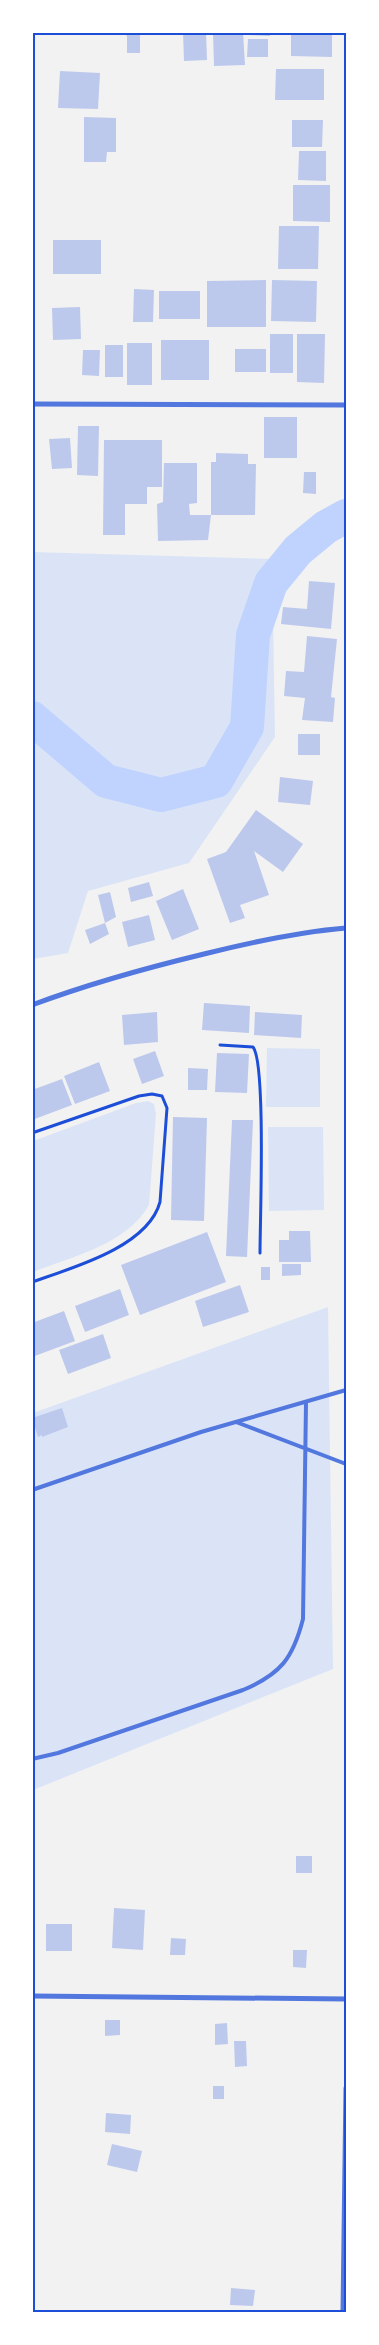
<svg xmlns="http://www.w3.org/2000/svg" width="379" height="2345" viewBox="0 0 379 2345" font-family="'Space Grotesk',sans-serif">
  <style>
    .green { fill: #dbe4f7 }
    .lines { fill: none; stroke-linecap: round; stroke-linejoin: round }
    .river { stroke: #bfd3fe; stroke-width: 34 }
    .building { fill: #bdc9ec }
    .path { stroke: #1d4ed8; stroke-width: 3 }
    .service { stroke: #5277de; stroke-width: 4 }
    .minor { stroke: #5277de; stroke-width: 5 }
    .neatline { fill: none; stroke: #1d4ed8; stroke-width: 2 }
  </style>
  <rect width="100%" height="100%" fill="#f2f2f2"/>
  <path class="green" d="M33 552 272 559 275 737 189 863 88 891 68 953 33 959Z
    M267 1048 320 1049V1107H266Z
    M148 1101 154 1104 156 1114 149 1205C126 1245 73 1256 33 1272V1141L136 1103Z
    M268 1127H323L324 1210 269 1211Z
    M328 1307 333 1669 33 1790V1413Z"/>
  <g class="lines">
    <path class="river" d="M32 718 106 781 161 795 216 781 247 727 253 635 271 583 298 550 326 527 346 516"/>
  </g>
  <path class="building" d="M124 32H140V53H127V36Z
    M183 32H206L207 60 184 61Z
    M213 32H243L245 65 214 66Z
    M248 32H270V36L248 35Z
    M291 32H332V57L291 56Z
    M248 39H268V57H247Z
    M276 69H324V100H275Z
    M60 71 100 73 98 109 58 108Z
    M84 117 116 118V152H107L106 162H84Z
    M292 120H323L322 147H292Z
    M299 151H326V181L298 180Z
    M293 185H330V222L293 221Z
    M279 226H319L318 269H278Z
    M53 240H101V274H53Z
    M266 280V327H207V281Z
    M272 280 317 281 316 322 271 321Z
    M134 289 154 290 153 322H133Z
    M159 291H200V319H159Z
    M80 307 81 339 53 340 52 308Z
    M270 334H293V373H270Z
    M297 334H325L324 383 297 382Z
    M161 340H209V380H161Z
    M127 343H152V385H127Z
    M105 345H123V377H105Z
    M235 349H266V372H235Z
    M83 350H100L99 376 82 375Z
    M264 417H297V458H264Z
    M78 426H99L98 476 77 475Z
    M70 438 72 468 52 469 49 439Z
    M104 440H162V487H147V504H125V535H103Z
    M216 453 248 454V464H256L255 515H211V462H216Z
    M164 463H197V503L189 504 190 515H211L208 540 158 541 157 504 163 502Z
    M304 472H316V494L303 493Z
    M309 581 335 583 331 629 281 624 283 607 307 609Z
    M307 636 337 639 331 697 335 698 333 722 302 720 305 698 284 696 286 671 304 672Z
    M298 734H320V755H298Z
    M280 777 313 781 310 805 278 802Z
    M256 810 303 844 283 872 254 851 269 895 240 905 245 918 230 923 207 859 226 852Z
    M149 882 153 896 131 902 128 888Z
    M183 889 199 929 172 940 156 901Z
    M110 892 116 917 105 923 98 895Z
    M149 915 155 940 128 947 122 922Z
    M105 923 109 934 90 944 85 930Z
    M204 1003 250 1006 249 1033 202 1030Z
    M157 1012 158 1042 124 1045 122 1015Z
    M255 1012 302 1015 301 1038 254 1035Z
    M155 1051 164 1076 142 1084 133 1059Z
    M217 1053 249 1054 247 1093 215 1092Z
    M99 1062 110 1091 75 1104 64 1076Z
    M188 1068 208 1069 207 1090H188Z
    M62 1079 72 1105 32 1120V1090Z
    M173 1117 207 1118 204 1221 171 1220Z
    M232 1120H253L247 1257 226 1256Z
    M289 1231H310L311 1262H279V1240H289Z
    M207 1232 226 1282 140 1315 121 1265Z
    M282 1264H301V1275L282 1276Z
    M261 1267H270V1280H261Z
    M240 1285 249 1312 203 1327 195 1301Z
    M120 1289 129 1315 85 1332 75 1306Z
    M64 1311 75 1341 32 1357V1323Z
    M103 1334 111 1358 68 1374 59 1350Z
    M62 1408 68 1427 42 1437V1435L38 1437 32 1418Z
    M296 1856H312V1873H296Z
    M114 1908 145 1910 143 1950 112 1948Z
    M46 1924H72V1951H46Z
    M171 1938 186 1939 185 1955H170Z
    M293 1950H307L306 1968 293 1967Z
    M105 2020H120V2035L105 2036Z
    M227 2023 228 2044 215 2045V2024Z
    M234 2041H246L247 2066 235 2067Z
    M213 2086H224V2099H213Z
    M106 2113 131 2115 130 2134 105 2132Z
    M112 2144 142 2151 137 2172 107 2165Z
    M231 2288 255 2290 253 2306 230 2305Z"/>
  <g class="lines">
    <path class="path" d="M220 1045 253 1047C266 1063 260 1222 260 1253
      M32 1133 139 1096 152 1094 162 1096 167 1108 160 1202C148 1247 72 1268 32 1282"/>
    <path class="service" d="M236 1422 346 1464
      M32 1490 201 1432 346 1390
      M32 1759 58 1753 243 1690C281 1674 293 1658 303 1619L306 1402"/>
    <path class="minor" d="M32 404 346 405
      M32 1005C88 984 146 968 204 954 252 942 298 932 346 928
      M32 1996 346 1999
      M343 2312 346 2088"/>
  </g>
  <rect width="379" height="2345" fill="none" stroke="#ffffff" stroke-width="68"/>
  <rect x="34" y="34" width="311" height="2277" class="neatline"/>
</svg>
